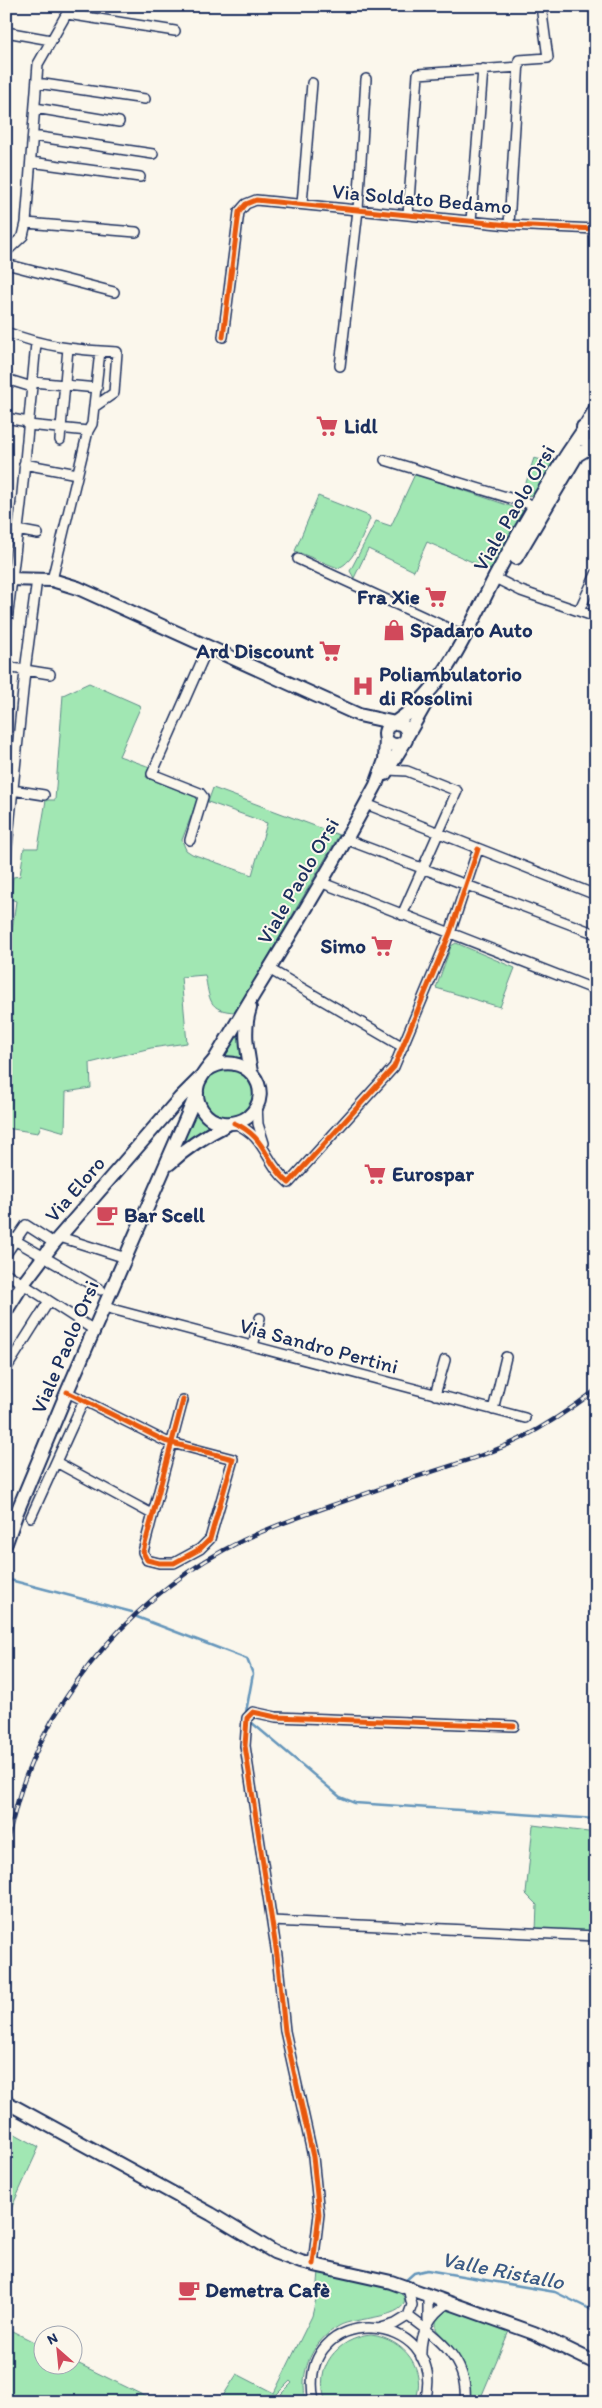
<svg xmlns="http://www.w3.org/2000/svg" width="602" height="2408" viewBox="0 0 602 2408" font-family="Itim,sans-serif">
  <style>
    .green { fill: #a1e7b3; stroke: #5e8b88 }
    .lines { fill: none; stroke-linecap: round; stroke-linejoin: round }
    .stream { stroke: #6596bb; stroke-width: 2.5 }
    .street-casing { stroke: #1b2f5e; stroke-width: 12 }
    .secondary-casing { stroke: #1b2f5e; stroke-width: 16 }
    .street { stroke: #fbf7ec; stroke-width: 9 }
    .secondary { stroke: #fbf7ec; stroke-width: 12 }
    .rail-casing { stroke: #1b2f5e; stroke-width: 4.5 }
    .rail { stroke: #fbf7ec; stroke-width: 2.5; stroke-dasharray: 8; stroke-linecap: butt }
    .cycleway-casing { stroke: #fbf7ec; stroke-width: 8 }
    .cycleway { stroke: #e8590c; stroke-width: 5 }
    .labels { text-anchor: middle; stroke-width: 4; stroke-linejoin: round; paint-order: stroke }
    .street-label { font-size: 21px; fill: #1b2f5e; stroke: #fbf7ec }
    .poi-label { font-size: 21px; font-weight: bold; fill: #1b2f5e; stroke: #fbf7ec; text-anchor: start }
    .water-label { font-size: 22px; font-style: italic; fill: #3a5a85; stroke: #fbf7ec }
  </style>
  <rect width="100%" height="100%" fill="#fbf7ec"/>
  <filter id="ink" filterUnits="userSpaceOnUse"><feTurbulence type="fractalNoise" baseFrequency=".02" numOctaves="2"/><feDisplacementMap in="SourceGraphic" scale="10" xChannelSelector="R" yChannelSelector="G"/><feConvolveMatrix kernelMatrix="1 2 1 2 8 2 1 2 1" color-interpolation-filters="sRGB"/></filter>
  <g filter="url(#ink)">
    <path class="green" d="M534 458 557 464 538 496 522 495Z
      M415 474 522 510 525 513 495 572 427 542 414 571 368 549 354 578 350 571 376 521 391 526Z
      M318 496 369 516 370 519C363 534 355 562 338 568L295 551Z
      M89 683 141 706 119 756 150 767 146 777 198 798 182 840 186 850 192 854 252 875 267 823 208 802 213 788 339 835 236 1012C208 1011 210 1000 205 975L181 977 187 1043 151 1048 90 1063 91 1088 66 1092 65 1132 41 1125 38 1133 6 1128V973L16 901 8 898 11 896 13 877 20 876 24 848H38L46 800H55L63 695Z
      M456 943 515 968 500 1007 436 988 451 946Z
      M241 1029 245 1063 223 1059Z
      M203 1094a25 25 0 1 1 50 0a25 25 0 1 1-50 0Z
      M197 1113 214 1125 182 1145 195 1114Z
      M533 1825 596 1833V1934L536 1931 537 1905 526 1894Z
      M6 2129 39 2147 6 2220Z
      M319 2271C339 2275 392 2280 404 2297 410 2319 353 2317 339 2326 318 2338 305 2359 304 2383 304 2390 306 2396 301 2401L292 2402 281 2394 292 2383 290 2381 269 2402H219L237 2374 274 2393 312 2316 317 2295Z
      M448 2308 509 2331 479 2402H469C471 2365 456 2354 436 2329V2316Z
      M6 2328 42 2346V2366H72L73 2361 157 2402H6Z
      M371 2335C404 2339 428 2369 415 2402H326C313 2368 337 2338 371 2335Z"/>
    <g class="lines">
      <path class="stream" d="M10 1580 132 1612
        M137 1617 247 1659 253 1674 246 1712
        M251 1722 340 1797 355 1803 596 1819
        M404 2282 414 2273 427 2270 555 2292 596 2312"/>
      <g class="street-casing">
        <path id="street" d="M67 14 175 31
          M6 32 51 40
          M37 83 145 99
          M35 108 119 122
          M33 136 153 154
          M31 162 140 177
          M302 204 312 83
          M408 215 418 74 519 67
          M471 221 483 69
          M26 223 136 232
          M509 225 519 60 548 58 541 6
          M6 252 23 236 26 223 38 64 71 6
          M6 264 114 292
          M6 332C45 347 76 350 117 352L114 393 94 407
          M223 337 239 212 246 204 256 200 509 225 596 229
          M340 366 358 210 366 79
          M6 379 32 387
          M33 382 97 388
          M6 418 28 422
          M28 425 88 431
          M60 440 68 348
          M385 460 536 506
          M24 464 77 474
          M17 530 38 534
          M298 559 465 636
          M495 578 521 591 596 617
          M52 580 88 431 92 424 100 351
          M579 611 596 574
          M6 629 21 504 36 343
          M6 667 50 674
          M388 770 407 771 457 791 402 915
          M6 789 44 795
          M366 804 596 895
          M345 839 596 934
          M190 840 203 797 200 793 152 774 208 647
          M6 857 25 671 37 579
          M320 882 596 990
          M269 969 403 1047
          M257 1105 258 1124 264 1143
          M234 1123C267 1137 264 1162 289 1183L394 1067 450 933 478 849
          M6 1235 101 1290
          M60 1237 126 1258
          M6 1254 26 1225 54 1243
          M6 1273 94 1330
          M104 1307 525 1418
          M253 1346 260 1318
          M6 1369 49 1301
          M67 1392 165 1441 172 1443 233 1459 210 1539 200 1549 174 1563H159L147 1560 143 1552C156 1501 170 1450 183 1400
          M435 1395 445 1360
          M493 1410 506 1357
          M56 1462 152 1514
          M31 1517 84 1400
          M272 1921 596 1936
          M313 2264 319 2214 313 2157 285 2031 277 1955 245 1746 247 1718 253 1712 276 1717 514 1726
          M428 2295V2320
          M408 2316C438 2338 469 2360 465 2402
          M381 2328 395 2324 408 2316 412 2305 408 2288
          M421 2357C420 2334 429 2315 448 2303
          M314 2402C294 2299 450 2308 425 2402"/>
      </g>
      <g class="secondary-casing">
        <path id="secondary" d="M587 423 596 408
          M583 440V427L590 422H596
          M516 558 577 455 592 446
          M6 579 52 580 78 588 359 715 400 724
          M385 734a11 11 0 1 1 22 0a11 11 0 1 1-22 0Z
          M391 725C444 692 467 631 495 577 521 528 550 478 582 432
          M407 736 427 701
          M385 774 406 740
          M250 1008C243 1029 247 1050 251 1072
          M207 1070C243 1046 279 1091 248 1117 241 1122 232 1124 223 1123 205 1121 193 1102 198 1084 201 1075 209 1067 215 1059 228 1037 241 1016 254 994 296 926 338 856 376 785L385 760 386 737
          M169 1164C187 1147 206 1135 228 1124
          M6 1311 23 1284 54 1243 180 1098 199 1079
          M6 1543 17 1512 67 1392 197 1093
          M6 2102 211 2214 274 2252 301 2262 391 2282 534 2333 596 2363"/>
      </g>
      <use href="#street" class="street"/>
      <use href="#secondary" class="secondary"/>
      <g class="rail-casing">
        <path id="rail" d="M6 1845C12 1824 17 1801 24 1781 66 1668 159 1572 271 1528 307 1513 345 1501 382 1488 428 1472 477 1460 520 1439 547 1425 571 1409 596 1390"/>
      </g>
      <use href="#rail" class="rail"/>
      <g class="cycleway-casing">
        <path id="cycleway" d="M223 337 239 212 246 204 256 200 509 225 596 229
          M234 1123C267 1137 264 1162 289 1183L394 1067 450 933 478 849
          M67 1392 165 1441 172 1443 233 1459 210 1539 200 1549 174 1563H159L147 1560 143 1552C156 1501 170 1450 183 1400
          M313 2264 319 2214 313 2157 285 2031 277 1955 245 1746 247 1718 253 1712 276 1717 514 1726"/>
      </g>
      <use href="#cycleway" class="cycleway"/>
    </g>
  </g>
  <defs>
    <g id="supermarket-bare" transform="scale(1.725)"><path d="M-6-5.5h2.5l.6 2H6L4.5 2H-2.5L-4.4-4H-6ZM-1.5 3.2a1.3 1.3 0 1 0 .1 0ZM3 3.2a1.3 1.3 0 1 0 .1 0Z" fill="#d1495b" stroke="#fbf7ec" stroke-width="2.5" paint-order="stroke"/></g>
    <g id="shop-bare" transform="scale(1.725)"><path d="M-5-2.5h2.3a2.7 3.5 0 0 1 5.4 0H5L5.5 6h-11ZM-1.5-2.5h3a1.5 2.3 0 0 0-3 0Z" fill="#d1495b" stroke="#fbf7ec" stroke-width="2.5" paint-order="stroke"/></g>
    <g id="hospital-bare" transform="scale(1.725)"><path d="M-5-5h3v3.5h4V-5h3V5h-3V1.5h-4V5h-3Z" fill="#d1495b" stroke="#fbf7ec" stroke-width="2.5" paint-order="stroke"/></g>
    <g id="cafe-bare" transform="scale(1.725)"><path d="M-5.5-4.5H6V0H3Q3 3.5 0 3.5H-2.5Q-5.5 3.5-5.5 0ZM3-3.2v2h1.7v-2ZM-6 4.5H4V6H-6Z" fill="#d1495b" stroke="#fbf7ec" stroke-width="2.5" paint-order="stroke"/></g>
  </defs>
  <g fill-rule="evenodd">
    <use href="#supermarket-bare" x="327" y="426"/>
    <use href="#supermarket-bare" x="436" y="597"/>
    <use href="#shop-bare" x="394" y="630"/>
    <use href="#supermarket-bare" x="330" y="651"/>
    <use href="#hospital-bare" x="363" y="686"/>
    <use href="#supermarket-bare" x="382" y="946"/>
    <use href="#supermarket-bare" x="375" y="1174"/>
    <use href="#cafe-bare" x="107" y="1215"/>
    <use href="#cafe-bare" x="189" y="2290"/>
  </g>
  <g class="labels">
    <g class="street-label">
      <text transform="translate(422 199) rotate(5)" y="7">Via Soldato Bedamo</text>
      <text transform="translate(514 508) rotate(-60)" y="7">Viale Paolo Orsi</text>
      <text transform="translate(298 881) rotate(-60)" y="7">Viale Paolo Orsi</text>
      <text transform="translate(75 1189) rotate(-49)" y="7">Via Eloro</text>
      <text transform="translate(319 1346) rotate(15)" y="7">Via Sandro Pertini</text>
      <text transform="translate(65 1347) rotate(-67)" y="7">Viale Paolo Orsi</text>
    </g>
    <g class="poi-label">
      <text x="344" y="433">Lidl</text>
      <text x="420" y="604" text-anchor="end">Fra Xie</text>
      <text x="410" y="637">Spadaro Auto</text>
      <text x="314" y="658" text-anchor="end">Ard Discount</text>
      <text x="379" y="681">Poliambulatorio<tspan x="379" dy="24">di Rosolini</tspan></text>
      <text x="366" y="953" text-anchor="end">Simo</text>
      <text x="392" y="1181">Eurospar</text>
      <text x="124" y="1222">Bar Scell</text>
      <text x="205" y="2297">Demetra Cafè</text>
    </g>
    <g class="water-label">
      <text transform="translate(503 2270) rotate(11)" y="8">Valle Ristallo</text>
    </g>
  </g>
  <rect width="602" height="2408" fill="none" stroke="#fbf7ec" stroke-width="25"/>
  <rect x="12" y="12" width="577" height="2383" fill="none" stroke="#1b2f5e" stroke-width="2" filter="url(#ink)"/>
  <g transform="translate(58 2350) rotate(333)"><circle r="24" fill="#fbf7ec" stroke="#a1a7b3"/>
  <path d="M0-4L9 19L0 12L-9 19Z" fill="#d1495b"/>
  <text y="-8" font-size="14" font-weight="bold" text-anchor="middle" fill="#1b2f5e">N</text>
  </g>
</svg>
